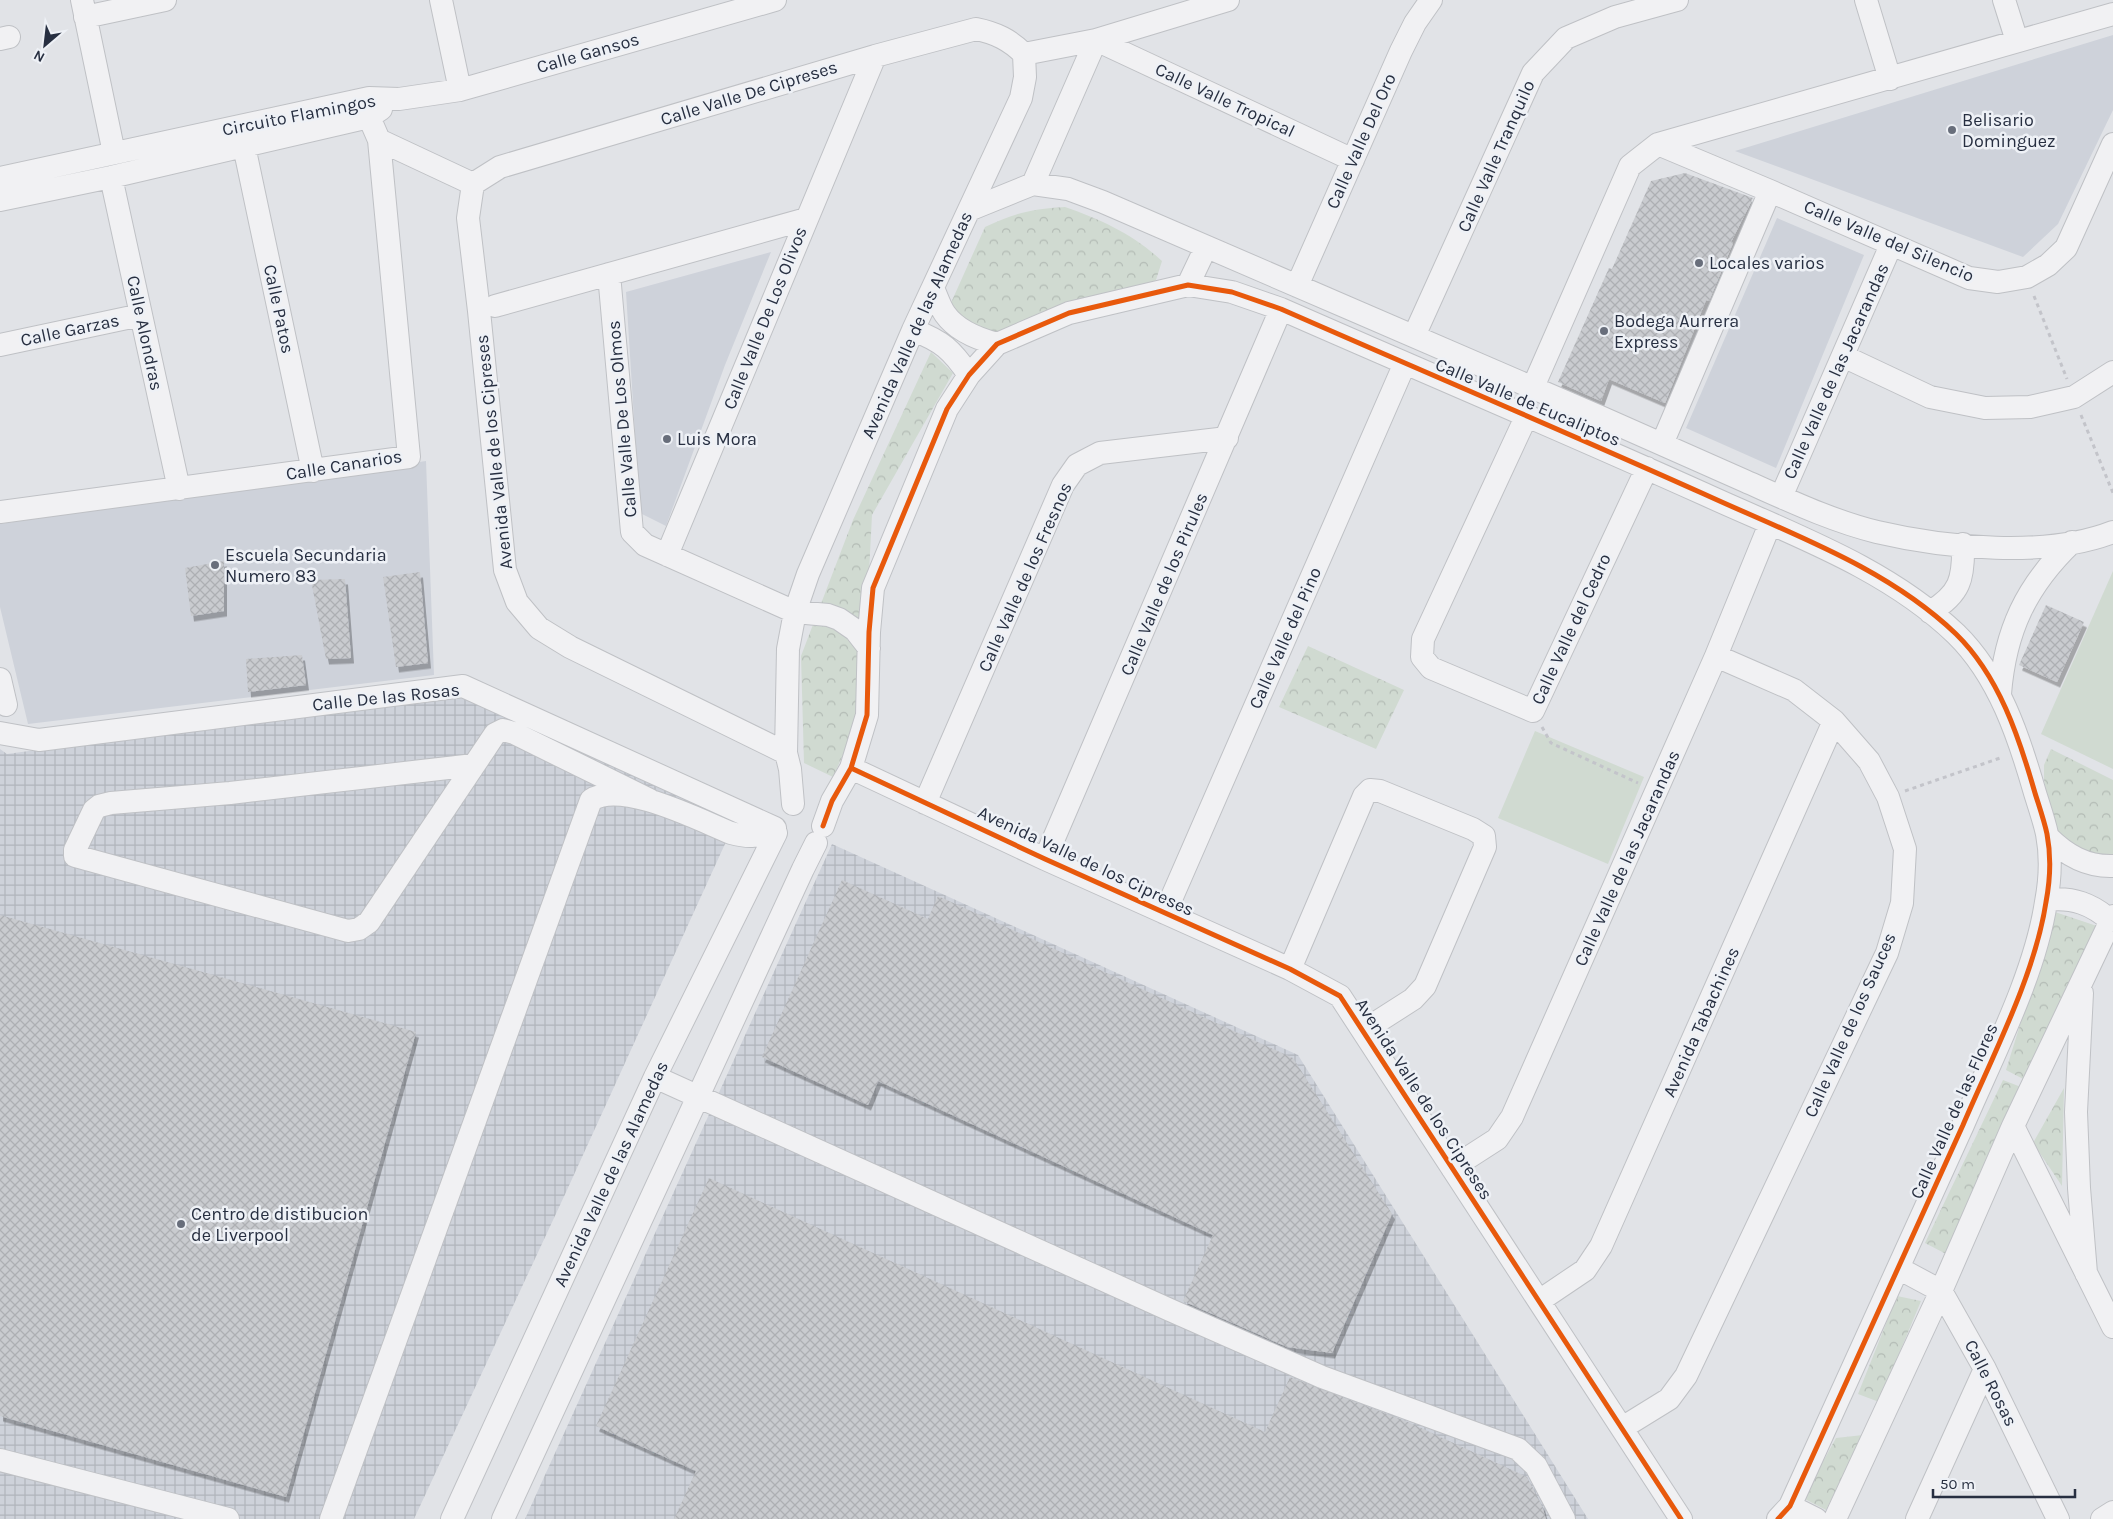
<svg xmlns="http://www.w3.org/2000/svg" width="2113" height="1519" viewBox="0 0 2113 1519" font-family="Karla,sans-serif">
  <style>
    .built { fill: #ced2da }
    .industrial { fill: url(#industrial-grid) }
    .grass { fill: #d0dad1 }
    .forest { fill: url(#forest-crowns) }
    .building { fill: url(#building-cross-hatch); filter: url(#shadow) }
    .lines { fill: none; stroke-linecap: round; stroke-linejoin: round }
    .minor-casing { stroke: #bfc1c5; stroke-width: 24 }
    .path { stroke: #c3c4ca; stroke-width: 3; stroke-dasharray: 4 4; stroke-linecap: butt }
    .minor { stroke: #f1f1f3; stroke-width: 22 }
    .cycleway-casing { stroke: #eef1f6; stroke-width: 8 }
    .cycleway { stroke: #e8590c; stroke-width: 5 }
    .poi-dot { fill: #686e7b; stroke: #eef1f6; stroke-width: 2 }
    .labels { text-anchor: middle; stroke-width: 5; stroke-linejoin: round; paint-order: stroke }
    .street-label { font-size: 18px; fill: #272f41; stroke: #eef1f6 }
    .poi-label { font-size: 18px; fill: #272f41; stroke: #eef1f6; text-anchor: start }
  </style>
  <defs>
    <pattern id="industrial-grid" width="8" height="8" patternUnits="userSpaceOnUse" patternTransform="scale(1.25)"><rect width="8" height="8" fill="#ced2da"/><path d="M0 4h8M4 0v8" fill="none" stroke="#b1b5bc"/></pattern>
    <pattern id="forest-crowns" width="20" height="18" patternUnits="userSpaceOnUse" patternTransform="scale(1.25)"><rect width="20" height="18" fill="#d0dad1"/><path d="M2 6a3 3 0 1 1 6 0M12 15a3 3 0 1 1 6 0" fill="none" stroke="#b3bbb5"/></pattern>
    <pattern id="building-cross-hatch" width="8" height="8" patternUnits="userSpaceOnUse" patternTransform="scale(1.25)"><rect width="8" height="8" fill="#c9cbcf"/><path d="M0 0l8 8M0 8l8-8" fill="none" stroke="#adafb3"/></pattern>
    <filter id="shadow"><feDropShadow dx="3" dy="5.5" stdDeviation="0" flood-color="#0004"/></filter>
  </defs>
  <rect width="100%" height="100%" fill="#e1e3e7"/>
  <path class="built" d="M2113 35V110L2058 224 2023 257 1735 151Z
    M1777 218 1864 255 1776 468 1686 428Z
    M771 252 725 365 666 526 640 513 626 292Z
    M426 461 434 675 28 724 0 607V524Z"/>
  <path class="industrial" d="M458 692 735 822 567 1190 414 1519H0V749L7 754Z
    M832 844 1298 1055 1588 1519H525Z"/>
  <path class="grass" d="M2113 571V769L2041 734Z
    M1535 731 1644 777 1608 864 1498 818Z"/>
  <path class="forest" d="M1065 207C1102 220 1133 234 1162 261L1156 280 1141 290 987 338 950 305 985 227C1014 213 1032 209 1065 207Z
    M931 352 953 373 872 515 863 690 851 737 833 777 804 763 801 656 853 520Z
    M1308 646 1404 690 1376 749 1279 707Z
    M2051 749 2113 780V862L2090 861 2053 832 2044 780V765Z
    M2055 912 2097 926 2027 1081 2006 1070Z
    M2003 1080 2021 1087 1950 1256 1925 1243Z
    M2064 1088 2062 1186 2033 1143Z
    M1897 1296 1921 1301 1879 1402 1858 1394Z
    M1863 1435 1826 1510 1803 1498 1836 1438Z"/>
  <path class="building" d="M1685 173 1753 198 1731 242 1733 243 1709 301 1706 300 1665 403 1609 379 1601 401 1558 382 1609 268 1612 269 1651 181Z
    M224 561V611L191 616 185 568Z
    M420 572 428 663 396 667 383 577Z
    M345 579 351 658 326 659 311 580Z
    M2046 605 2084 622 2057 682 2019 665Z
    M302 655 306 685 248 692 246 659Z
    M842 880 928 919 938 896 1293 1058 1392 1214 1332 1353 1287 1347 1183 1301 1213 1235 878 1081 868 1105 762 1057Z
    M0 915 416 1032 286 1497 0 1416Z
    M709 1178 1265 1432 1290 1377 1408 1422 1527 1477 1542 1506 1546 1519H674L696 1471 596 1426Z"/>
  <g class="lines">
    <g class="minor-casing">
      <path id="minor" d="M82 0 114 153
        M441 0 460 90
        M1866 0 1890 79
        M2004 0 2017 41
        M85 17 165 0
        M0 39 9 37
        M1024 54 1096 40 1228 0
        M379 140 473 184
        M1658 144 1770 191 1969 278 1998 282 2027 277 2048 265 2066 248 2113 144
        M244 146 313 471
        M111 177 179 489
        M0 178 369 98 399 99 460 90 775 0
        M473 184 468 218 479 311 505 570 517 602 539 628 570 647 786 753
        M473 184 500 167 875 56 976 29C996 33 1010 40 1024 54
        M1033 184 1096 40 1353 160
        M0 200 111 177 369 117 381 109
        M969 210 1033 184 1068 189 1103 202C1267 274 1432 343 1596 415 1646 437 1696 459 1745 481 1788 500 1832 521 1877 532 1945 548 2047 558 2113 532
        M609 274 632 532 645 545 795 612 828 615 839 619 855 630 869 648
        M1188 285 1206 247
        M1297 286 1401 51 1415 23 1431 0
        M933 288C937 297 940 307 945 314 957 331 978 339 997 344
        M495 306 806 219
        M913 330C942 341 952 350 969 375
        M1414 336 1533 73 1566 38 1615 17 1677 0
        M0 345 141 315
        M1843 356 1930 397 1985 408 2030 407 2074 397 2113 372
        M1533 387 1630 166 1658 144 2113 14
        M1526 417 1423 639 1422 657 1431 668 1533 711 1647 468
        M1662 444 1770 191
        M1781 497 1891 245
        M0 512 409 457 379 140 369 117V98
        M667 555 875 56
        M1930 612C1960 594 1964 579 1963 544
        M0 679 6 705
        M2000 694C2005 631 2026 586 2072 542
        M0 733 39 740 463 686 775 828
        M474 765 230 793 111 803 99 806 94 810 75 850V856L348 931 359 929 369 922 495 734 503 730 514 733 650 800
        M851 768 1045 859 1290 969 1340 996 1681 1519
        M925 803 1063 485 1077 465 1100 453 1227 438
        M793 804 790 769 786 753 788 649 795 612 808 574 913 330 1021 98 1025 77 1024 54
        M823 826 832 801 851 768 867 715 869 632 873 588 947 409 969 375 997 344 1069 313 1188 285 1232 292 1281 309C1422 371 1564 431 1704 494 1791 534 1886 567 1956 634 1999 676 2019 737 2035 793 2039 806 2044 820 2047 834 2051 855 2050 881 2046 902 2035 975 1992 1057 1963 1125 1906 1253 1848 1380 1790 1506L1778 1519
        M2048 837C2066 855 2086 867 2113 866
        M1045 859 1281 309
        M2047 900C2073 897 2092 904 2111 921
        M1165 913 1405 363
        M1290 969 1364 796 1370 790 1380 791 1473 829 1484 836 1485 847 1425 986 1413 999 1363 1031
        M2082 993 2076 1112 2079 1188 2086 1273
        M655 1077 1170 1310 1322 1377 1518 1449 1536 1466 1564 1519
        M2013 1126 2113 1327
        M1452 1168 1497 1139 1512 1117 1716 656 1770 524
        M1900 1269 1941 1291 1985 1369 2058 1519
        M1539 1301 1585 1270 1601 1246 1834 721
        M1622 1428 1669 1399 1686 1376 1887 953 1902 903 1905 849 1888 797 1869 761 1834 721 1794 690 1716 656
        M0 1460 228 1519
        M1790 1506 1816 1519
        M331 1519 591 800C622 780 699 820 731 833 750 838 758 837 775 829
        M452 1519 655 1077 776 833
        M503 1519 803 869 816 843
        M1835 1519 1941 1291 2013 1126 2113 916
        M1917 1519 1985 1369
        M2102 1519 2113 1512"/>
    </g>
    <path class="path" d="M2034 296 2067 379
      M2081 415 2113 493
      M1542 727 1551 743 1638 783
      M1905 791 2003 757"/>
    <use href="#minor" class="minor"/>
    <g class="cycleway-casing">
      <path id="cycleway" d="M851 768 1045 859 1290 969 1340 996 1681 1519
        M823 826 832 801 851 768 867 715 869 632 873 588 947 409 969 375 997 344 1069 313 1188 285 1232 292 1281 309C1422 371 1564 431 1704 494 1791 534 1886 567 1956 634 1999 676 2019 737 2035 793 2039 806 2044 820 2047 834 2051 855 2050 881 2046 902 2035 975 1992 1057 1963 1125 1906 1253 1848 1380 1790 1506L1778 1519"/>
    </g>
    <use href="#cycleway" class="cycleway"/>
  </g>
  <g class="poi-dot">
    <circle cx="1952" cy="130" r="5"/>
    <circle cx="1699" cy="263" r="5"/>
    <circle cx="1604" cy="331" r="5"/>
    <circle cx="667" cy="439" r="5"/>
    <circle cx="215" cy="565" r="5"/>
    <circle cx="181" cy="1224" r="5"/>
  </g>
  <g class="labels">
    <g class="street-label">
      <text transform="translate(588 53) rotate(-16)" y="6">Calle Gansos</text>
      <text transform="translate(749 93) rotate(-17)" y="6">Calle Valle De Cipreses</text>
      <text transform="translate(1225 100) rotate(25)" y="6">Calle Valle Tropical</text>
      <text transform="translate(299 115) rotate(-11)" y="6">Circuito Flamingos</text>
      <text transform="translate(1361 141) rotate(-66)" y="6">Calle Valle Del Oro</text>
      <text transform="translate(1496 156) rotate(-66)" y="6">Calle Valle Tranquilo</text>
      <text transform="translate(1889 241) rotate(23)" y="6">Calle Valle del Silencio</text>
      <text transform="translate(279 309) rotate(78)" y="6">Calle Patos</text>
      <text transform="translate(765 318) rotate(-68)" y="6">Calle Valle De Los Olivos</text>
      <text transform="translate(917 325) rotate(-66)" y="6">Avenida Valle de las Alamedas</text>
      <text transform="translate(70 330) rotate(-12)" y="6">Calle Garzas</text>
      <text transform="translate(145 333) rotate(78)" y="6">Calle Alondras</text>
      <text transform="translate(1836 371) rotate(-66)" y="6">Calle Valle de las Jacarandas</text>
      <text transform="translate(1528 402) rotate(23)" y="6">Calle Valle de Eucaliptos</text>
      <text transform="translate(622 419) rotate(-95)" y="6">Calle Valle De Los Olmos</text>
      <text transform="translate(494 452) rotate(-96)" y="6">Avenida Valle de los Cipreses</text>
      <text transform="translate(344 465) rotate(-9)" y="6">Calle Canarios</text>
      <text transform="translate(1025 577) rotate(-66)" y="6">Calle Valle de los Fresnos</text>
      <text transform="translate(1164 584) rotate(-67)" y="6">Calle Valle de los Pirules</text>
      <text transform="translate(1571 629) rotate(-65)" y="6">Calle Valle del Cedro</text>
      <text transform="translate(1285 638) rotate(-66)" y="6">Calle Valle del Pino</text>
      <text transform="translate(386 697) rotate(-6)" y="6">Calle De las Rosas</text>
      <text transform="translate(1627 858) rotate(-66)" y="6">Calle Valle de las Jacarandas</text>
      <text transform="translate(1086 861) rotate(25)" y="6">Avenida Valle de los Cipreses</text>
      <text transform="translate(1701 1022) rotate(-66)" y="6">Avenida Tabachines</text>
      <text transform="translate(1850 1025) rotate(-66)" y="6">Calle Valle de los Sauces</text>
      <text transform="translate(1424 1099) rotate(57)" y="6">Avenida Valle de los Cipreses</text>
      <text transform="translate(1954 1111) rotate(-66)" y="6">Calle Valle de las Flores</text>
      <text transform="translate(611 1174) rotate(-65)" y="6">Avenida Valle de las Alamedas</text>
      <text transform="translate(1991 1383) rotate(63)" y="6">Calle Rosas</text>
    </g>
    <g class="poi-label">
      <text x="1962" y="126">Belisario<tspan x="1962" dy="21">Dominguez</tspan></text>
      <text x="1709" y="269">Locales varios</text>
      <text x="1614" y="327">Bodega Aurrera<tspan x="1614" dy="21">Express</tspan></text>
      <text x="677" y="445">Luis Mora</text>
      <text x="225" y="561">Escuela Secundaria<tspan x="225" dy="21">Numero 83</tspan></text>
      <text x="191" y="1220">Centro de distibucion<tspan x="191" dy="21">de Liverpool</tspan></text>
    </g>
  </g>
  <g transform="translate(45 45) rotate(208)" stroke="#eef1f6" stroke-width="4" paint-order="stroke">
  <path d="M0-4L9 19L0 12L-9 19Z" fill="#272f41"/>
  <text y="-8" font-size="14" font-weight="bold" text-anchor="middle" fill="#272f41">N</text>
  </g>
  <path d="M1933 1489v8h142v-8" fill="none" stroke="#272f41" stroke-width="2.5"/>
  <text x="1940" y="1489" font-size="15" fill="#272f41" stroke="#eef1f6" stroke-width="4" paint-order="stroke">50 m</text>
</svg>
